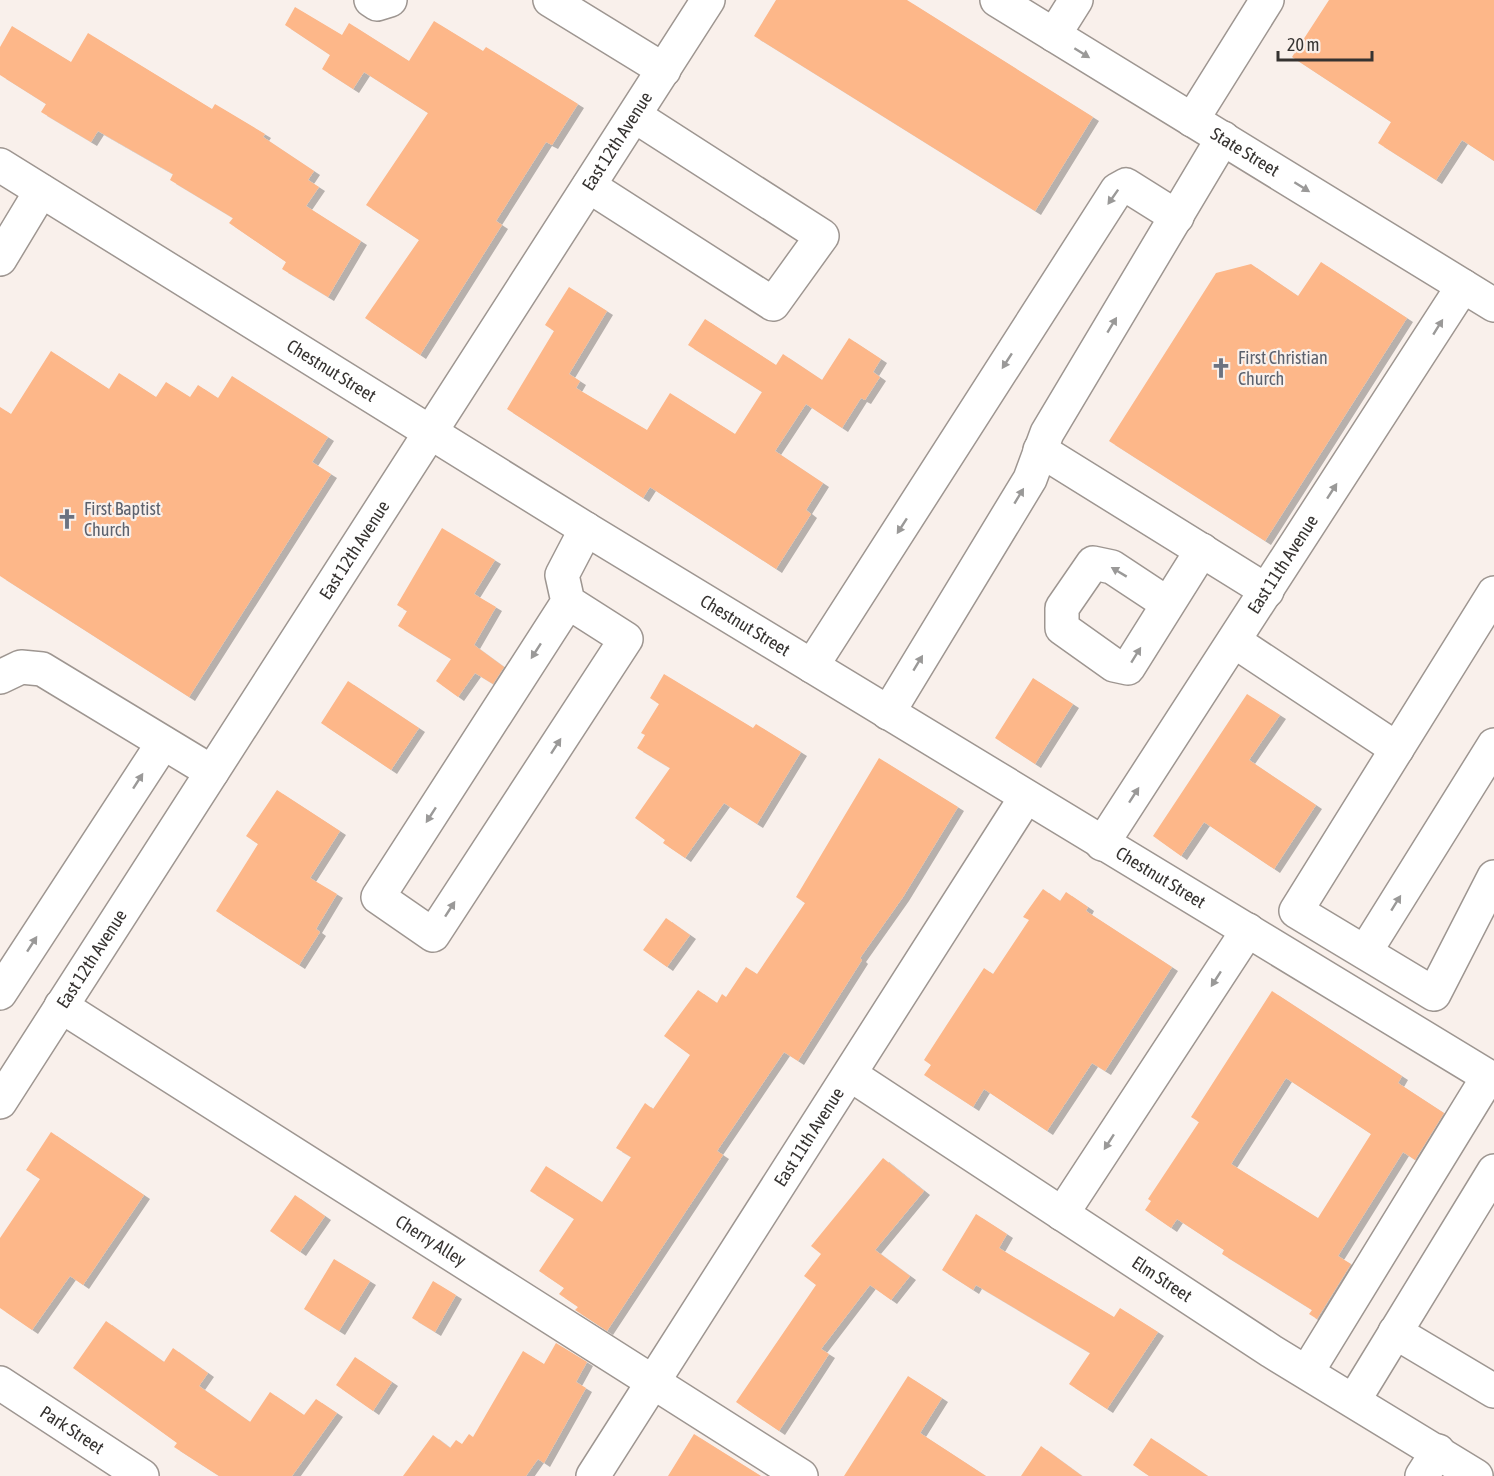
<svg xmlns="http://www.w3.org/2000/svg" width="1494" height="1476" viewBox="0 0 1494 1476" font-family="'Asap Condensed',sans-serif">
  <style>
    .building { fill: #fdb789; fill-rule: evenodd; filter: url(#shadow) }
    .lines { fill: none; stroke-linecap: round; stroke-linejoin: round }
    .minor-casing { stroke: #9e9691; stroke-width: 36 }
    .minor { stroke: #fff; stroke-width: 33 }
    .oneway { fill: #9a9998 }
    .labels { text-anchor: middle; stroke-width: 4.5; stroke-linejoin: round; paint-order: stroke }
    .street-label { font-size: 18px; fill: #363331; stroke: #f9f0eb }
    .worship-label { font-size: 18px; fill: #5b616d; stroke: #f9f0eb; text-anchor: start }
  </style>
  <defs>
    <filter id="shadow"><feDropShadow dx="6" dy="4" stdDeviation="0" flood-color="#0004"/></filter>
  </defs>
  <rect width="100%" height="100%" fill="#f9f0eb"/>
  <path class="building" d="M776 0H907L1093 117 1035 211 754 36Z
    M1329 0H1494V161L1462 140 1436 180 1378 143 1391 122 1292 57Z
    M295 7 342 35 349 23 409 61 434 21 483 51 486 47 578 104 552 145 546 142 496 221 502 225 420 355 365 318 419 240 366 205 428 113 364 72 353 89 322 69 330 55 285 25Z
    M12 26 71 62 88 33 212 109 215 104 265 134 263 137 314 171 308 180 319 187 306 206 361 241 328 297 282 269 286 262 229 223 233 218 170 180 173 174 98 131 91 142 41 112 46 104 0 75V47Z
    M1321 262 1407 318 1265 541 1109 441 1216 273 1251 264 1298 296Z
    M569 287 607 311 569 374 580 381 576 388 647 430 670 393 735 434 762 392 688 345 705 319 776 365 783 354 822 380 849 338 881 359 873 372 880 377 865 400 861 398 842 428 806 404 775 451 823 483 806 510 811 514 776 569 650 487 643 498 507 409 554 331 545 325Z
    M51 351 109 389 119 373 156 397 166 382 190 397 198 385 218 398 232 376 328 437 312 462 331 474 189 697 0 576V407L11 414Z
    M442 528 495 560 474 594 496 607 474 645 504 667 493 684 475 673 458 697 436 681 451 659 398 626 407 611 397 605Z
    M664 674 753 728 756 724 801 752 757 824 724 803 685 858 663 843 665 840 635 818 670 768 637 748 645 735 641 733 659 704 650 698Z
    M1033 678 1073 704 1035 764 995 738Z
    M348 681 419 728 391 770 321 723Z
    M1247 694 1280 715 1249 760 1316 805 1274 869 1204 822 1181 856 1153 836Z
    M879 758 958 807 903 897 860 958 862 960 798 1061 784 1052 717 1151 723 1155 607 1331 575 1310 578 1307 559 1294 564 1288 539 1271 574 1219 530 1191 546 1166 602 1202 631 1157 616 1148 645 1103 653 1109 690 1055 664 1036 698 990 717 1003 722 994 726 997 746 967 757 974 805 903 796 897Z
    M277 790 340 831 310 878 337 894 316 929 320 932 299 965 216 911 258 844 246 836Z
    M1043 889 1060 901 1066 892 1088 907 1086 911 1172 967 1105 1071 1092 1063 1047 1131 984 1089 973 1107 924 1075 931 1065 924 1060 946 1026 984 968 993 974 1029 920 1023 917Z
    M666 918 690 935 667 967 643 950Z
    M1272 991 1402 1076 1398 1083 1444 1113 1415 1160 1403 1152 1338 1256 1351 1264 1317 1319 1309 1314 1312 1310 1222 1254 1224 1250 1177 1219 1171 1228 1145 1210 1151 1201 1148 1199 1199 1122 1191 1117ZM1286 1078 1371 1134 1318 1218 1231 1164Z
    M51 1132 144 1195 83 1285 70 1276 32 1330 0 1308V1238L40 1179 26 1170Z
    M883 1158 924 1191 875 1250 910 1276 891 1300 870 1285 821 1349 829 1354 779 1431 736 1402 816 1285 804 1276 821 1254 811 1246Z
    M295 1195 325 1216 300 1252 270 1231Z
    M976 1214 1007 1234 999 1248 1114 1317 1120 1308 1158 1332 1107 1409 1069 1384 1090 1353 976 1285 973 1290 942 1270Z
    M334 1259 370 1281 339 1331 304 1309Z
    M433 1281 456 1295 435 1332 412 1318Z
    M106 1321 164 1362 173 1348 208 1373 199 1386 250 1422 270 1392 304 1415 316 1399 337 1413 292 1476H219L174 1447 177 1443 73 1368Z
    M556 1343 587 1362 576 1382 586 1388 544 1463 538 1459 526 1476H403L433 1435 450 1448 456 1440 462 1444 469 1434 473 1437 523 1351 544 1364Z
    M355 1357 392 1382 373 1411 336 1385Z
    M908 1376 942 1398 920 1433 986 1476H844Z
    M694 1434 761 1476H668Z
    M1151 1438 1208 1476H1149L1133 1465Z
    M1041 1446 1082 1476H1021Z"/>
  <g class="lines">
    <g class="minor-casing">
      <g id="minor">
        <path d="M371 0 377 4 390 0"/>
        <path d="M550 0 664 70"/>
        <path id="s1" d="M997 0 1494 305"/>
        <path d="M1054 35 1076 0"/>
        <path d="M1192 120 1267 0"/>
        <path id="s2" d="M0 165 586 529 1494 1080"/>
        <path d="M589 186 773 304 822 236 635 116"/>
        <path d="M0 259 41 191"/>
        <path d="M1040 450 1267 591"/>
        <path d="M1494 593 1296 911 1434 994 1494 877"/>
        <path d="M568 602 626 639 433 935 378 897 568 602 562 575 586 529"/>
        <path d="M1168 604 1112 567 1093 563 1062 608V628L1114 665 1128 668 1202 550"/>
        <path d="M1234 641 1397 749"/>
        <path d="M812 666 1117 190 1126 185 1177 217"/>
        <path d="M0 677 21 667 42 669 212 772"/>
        <path d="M888 713 1030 479 1047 433 1223 138"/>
        <path id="s3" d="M1102 844 1463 286"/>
        <path d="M1365 952 1494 745"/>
        <path d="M0 993 163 743"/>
        <path id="s4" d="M61 1006 801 1476"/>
        <path id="s5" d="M851 1075 1271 1351 1476 1476"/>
        <path id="s6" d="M0 1102 708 0"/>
        <path d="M1062 1214 1248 930"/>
        <path d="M1395 1332 1494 1391"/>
        <path d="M1307 1372 1488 1077"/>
        <path id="s7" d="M0 1383 142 1476"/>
        <path d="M1354 1400 1494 1171"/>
        <path id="s8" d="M593 1476 1026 797"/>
        <path d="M1422 1476 1438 1451"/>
      </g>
    </g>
    <use href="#minor" class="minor"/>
  </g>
  <defs><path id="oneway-solid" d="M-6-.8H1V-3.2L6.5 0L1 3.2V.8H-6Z" transform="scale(1.5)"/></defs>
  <g class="oneway">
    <use href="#oneway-solid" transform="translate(1082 53) rotate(32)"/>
    <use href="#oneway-solid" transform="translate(1302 187) rotate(32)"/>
    <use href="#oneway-solid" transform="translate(1113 197) rotate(125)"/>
    <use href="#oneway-solid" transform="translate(1112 325) rotate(-59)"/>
    <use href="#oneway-solid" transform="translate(1438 327) rotate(-58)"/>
    <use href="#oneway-solid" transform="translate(1007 361) rotate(123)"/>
    <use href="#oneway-solid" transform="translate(1332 491) rotate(-57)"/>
    <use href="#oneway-solid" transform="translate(1019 496) rotate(-59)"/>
    <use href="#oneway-solid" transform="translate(902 526) rotate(123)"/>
    <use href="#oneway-solid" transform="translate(1119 572) rotate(-149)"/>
    <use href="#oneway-solid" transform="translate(536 651) rotate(123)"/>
    <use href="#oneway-solid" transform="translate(1136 655) rotate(-58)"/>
    <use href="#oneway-solid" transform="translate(918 663) rotate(-59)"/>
    <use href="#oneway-solid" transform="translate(556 746) rotate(-57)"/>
    <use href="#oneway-solid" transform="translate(138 781) rotate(-57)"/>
    <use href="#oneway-solid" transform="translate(1134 795) rotate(-57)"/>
    <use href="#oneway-solid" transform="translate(431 815) rotate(123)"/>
    <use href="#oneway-solid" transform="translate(1396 903) rotate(-58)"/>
    <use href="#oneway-solid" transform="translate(450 909) rotate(-57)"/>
    <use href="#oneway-solid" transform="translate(32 944) rotate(-57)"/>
    <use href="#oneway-solid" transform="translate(1216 979) rotate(123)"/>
    <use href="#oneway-solid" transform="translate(1109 1142) rotate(123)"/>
  </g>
  <defs>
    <g id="church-bare" transform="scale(1.62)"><path d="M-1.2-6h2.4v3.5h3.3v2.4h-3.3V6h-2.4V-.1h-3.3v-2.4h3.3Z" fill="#6b7280" stroke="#f9f0eb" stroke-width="2.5" paint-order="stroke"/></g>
  </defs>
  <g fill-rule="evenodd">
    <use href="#church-bare" x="1221" y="368"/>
    <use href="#church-bare" x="67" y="519"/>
  </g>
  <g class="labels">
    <g class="street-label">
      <text dy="6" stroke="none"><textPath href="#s6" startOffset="1142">East 12th Avenue</textPath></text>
      <text dy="6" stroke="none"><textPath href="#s1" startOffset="291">State Street</textPath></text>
      <text dy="6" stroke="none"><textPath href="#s2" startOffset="390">Chestnut Street</textPath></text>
      <text dy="6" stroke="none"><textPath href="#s6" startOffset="656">East 12th Avenue</textPath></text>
      <text dy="6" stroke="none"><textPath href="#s3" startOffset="333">East 11th Avenue</textPath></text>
      <text dy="6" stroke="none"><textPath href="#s2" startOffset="876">Chestnut Street</textPath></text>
      <text dy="6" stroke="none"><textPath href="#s2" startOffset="1362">Chestnut Street</textPath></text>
      <text dy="6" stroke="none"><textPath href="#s6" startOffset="170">East 12th Avenue</textPath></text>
      <text dy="6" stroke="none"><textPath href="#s8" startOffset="402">East 11th Avenue</textPath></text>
      <text dy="6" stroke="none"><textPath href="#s4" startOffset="438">Cherry Alley</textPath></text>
      <text dy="6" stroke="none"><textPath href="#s5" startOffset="372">Elm Street</textPath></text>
      <text dy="6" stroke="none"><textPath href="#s7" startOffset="86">Park Street</textPath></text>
    </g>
    <g class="worship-label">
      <text x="1238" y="364">First Christian<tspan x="1238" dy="21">Church</tspan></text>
      <text x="84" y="515">First Baptist<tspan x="84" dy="21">Church</tspan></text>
    </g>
  </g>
  <path d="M1278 51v9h94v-9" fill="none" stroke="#363331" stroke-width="3"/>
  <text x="1287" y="51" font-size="18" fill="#363331" stroke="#f9f0eb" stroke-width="4.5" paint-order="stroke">20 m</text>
</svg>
